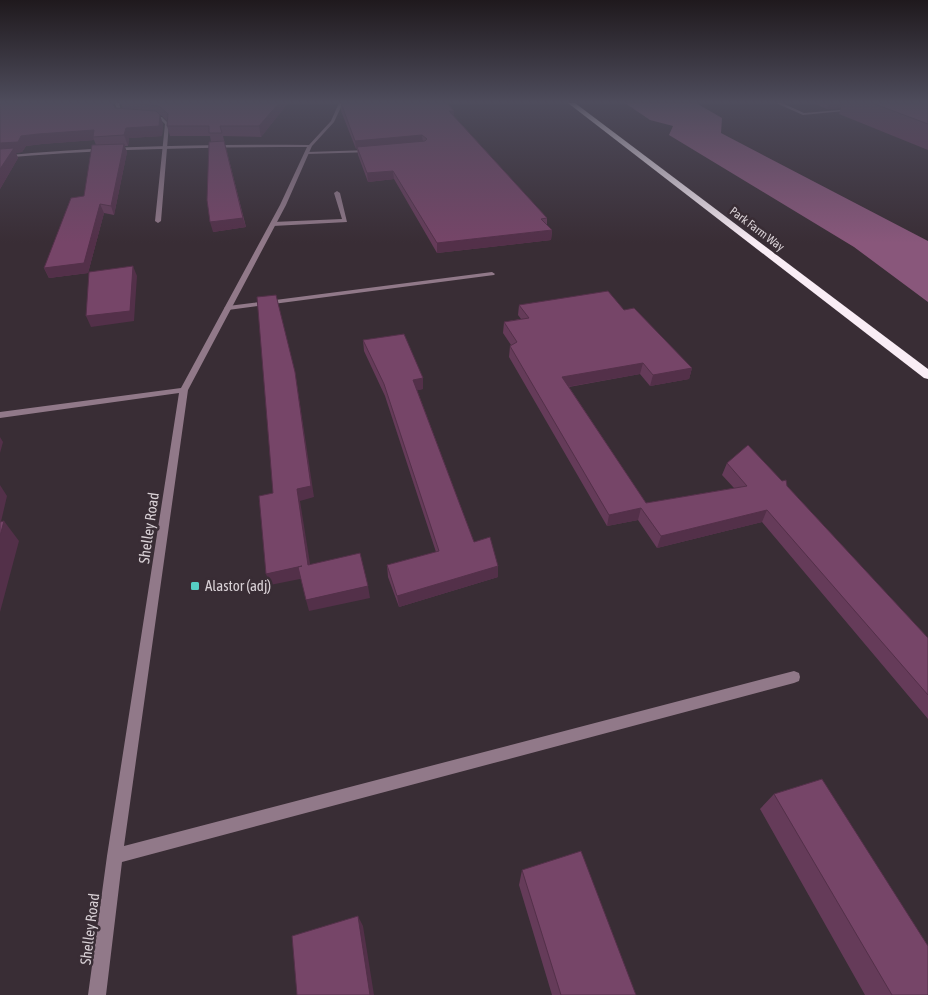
<svg xmlns="http://www.w3.org/2000/svg" width="928" height="995" viewBox="0 0 928 995" font-family="'Asap Condensed',sans-serif">
  <style>
    .forest { fill: #89577b }
    .lines { fill: none; stroke-linecap: round; stroke-linejoin: round }
    .lane { fill: #917989; fill-rule: evenodd }
    .street { fill: #917989; fill-rule: evenodd }
    .highway { fill: #f9edf5; fill-rule: evenodd }
    .wall { fill: #653b59 }
    .shaded-wall { fill: #533049 }
    .building { fill: #764568; stroke: #533049 }
    .poi-dot { fill: #56cec4; stroke: #392d35; stroke-width: 2 }
    .labels { text-anchor: middle; stroke-width: 5; stroke-linejoin: round; paint-order: stroke }
    .far-street-label { font-size: 12px; fill: #d8d0d5; stroke: #392d35 }
    .street-label { font-size: 15px; fill: #d8d0d5; stroke: #392d35 }
    .poi-label { font-size: 15px; fill: #d8d0d5; stroke: #392d35; text-anchor: start }
  </style>
  <rect width="100%" height="100%" fill="#392d35"/>
  <path class="forest" d="M625 103H696L722 118 721 133 928 241V302L854 247 669 135 673 126 650 120Z"/>
  <g class="lines">
    <path class="lane" d="M115 103H119L122 114H126V116H119Z
      M776 103H782L804 113 852 109 854 110 803 115Z
      M149 117H162L169 124 161 221 158 223 155 221 165 124 160 119H150Z
      M370 150 372 152 307 154 305 153 307 152Z
      M337 191 340 193 347 222 273 226 270 224 273 222 342 219 334 193Z
      M492 272 495 274 494 275 228 310 224 308 228 306Z"/>
    <path class="street" d="M339 103H343L334 122 312 146 286 205 188 390 124 846 794 671 799 673 800 677 799 681 794 683 122 862 106 995H88L107 856 179 393 0 418V412L181 388 280 205 307 147C204 147 102 149 0 158V156C103 146 206 144 309 145L331 121Z"/>
    <path class="highway" d="M568 103H575L928 369V379L924 378Z"/>
  </g>
  <path class="wall" d="M0 103 122 108 121 103H288L261 137 223 136 246 227 213 232 211 142 210 136H170L167 126V121L162 116 160 115 163 125 162 136 129 138 128 146H124L127 152 114 215 104 213 88 273 49 278 44 268 84 196 96 145 94 140 42 144 26 146 22 152 16 153 18 158 0 189Z
    M341 103 454 116 547 218V225L552 230 551 240 437 253 394 179 368 182 358 155 357 149H356L341 111Z
    M813 103H928V150L839 114 841 108 827 109Z
    M519 305 624 310 692 368 689 379 650 386 640 374 569 387 646 503 734 488 722 475 727 463 787 486 928 638V719L762 522 657 548 638 520 607 526 509 357 510 346 511 345 503 333 504 322 521 319 518 315Z
    M363 340 423 378V389L417 390 474 542 498 566V577L399 607 388 577 387 565 436 552 385 396 364 351Z
    M774 794 928 995H865L760 809Z
    M522 870 636 995H552L519 885Z"/>
  <path class="shaded-wall" d="M279 103H288L261 137 259 126Z
    M829 103H843L841 108 827 109Z
    M449 111H454V118Z
    M160 115 163 125 162 136 129 138 128 146 124 135 126 128Z
    M94 130 93 137 94 140 42 144 26 146 22 152 16 153 18 158 0 189V143L21 136 38 134Z
    M422 135 423 143 357 147V149H356L355 141Z
    M124 144 127 152 114 215 111 206Z
    M393 171 394 179 368 182 367 173Z
    M100 204 104 213 88 273 49 278 44 268Z
    M243 218 246 227 213 232 210 222Z
    M552 230 551 240 437 253V243Z
    M133 266 137 276 134 321 91 327 86 316Z
    M643 363 640 374 561 388 562 377Z
    M692 368 689 379 650 386 653 375Z
    M295 372 297 384 314 497 300 501 312 576 308 565 297 489Z
    M423 378V389L414 391 413 380Z
    M0 437 3 442 0 453Z
    M0 485 7 496 0 526Z
    M641 508 638 520 607 526 609 515Z
    M767 510 762 522 657 548 661 536Z
    M4 521 19 541 0 612V536Z
    M302 566 305 578 270 585 266 574Z
    M498 566V577L399 607 397 596Z
    M368 586 370 598 309 611 306 600Z
    M358 916 363 926 374 995H370Z"/>
  <path class="building" d="M0 103H113L115 108 156 111 160 115 159 126 126 128 124 135 93 137 94 130 38 134 21 136 18 142 0 143Z
    M129 103H279L259 126H220L222 133H209V126H167L168 114 159 106Z
    M341 103H447L454 111H449L547 218 541 219 552 230 437 243 393 171 367 173 357 147 425 141 427 139 422 135 355 141Z
    M872 103H928V124Z
    M224 141 243 218 210 222 207 200 209 142Z
    M124 144 111 206 100 204 84 263 44 268 71 198 84 196 92 145Z
    M14 148 0 169V149Z
    M133 266 130 311 86 316 89 272Z
    M608 291 624 310 634 308 692 368 653 375 643 363 562 377 646 503 747 486 727 463 748 445 782 481 786 480 787 486 928 638V695L767 510 661 536 641 508 609 515 510 346 517 342 504 322 529 318 519 305Z
    M276 295 295 372 311 486 297 489 308 565 360 553 368 586 306 600 298 567 302 566 266 574 259 496 273 493 257 297Z
    M404 334 423 378 413 380 474 542 490 537 498 566 397 596 387 565 439 551 384 384 363 340Z
    M4 521 0 536V522Z
    M822 779 928 946V995H892L774 794Z
    M581 851 636 995H561L522 870Z
    M358 916 370 995H297L292 936Z"/>
  <linearGradient id="sky" x2="0" y2="1"><stop stop-color="#1f191d"/><stop offset="0.42" stop-color="#4e4c5c"/><stop offset="1" stop-color="#4e4c5c" stop-opacity="0"/></linearGradient>
  <rect width="928" height="243" fill="url(#sky)"/>
  <rect class="poi-dot" x="190" y="581" width="10" height="10" rx="2.5"/>
  <g class="labels">
    <g class="far-street-label">
      <text transform="translate(757 229) rotate(37)" y="4">Park Farm Way</text>
    </g>
    <g class="street-label">
      <text transform="translate(149 528) rotate(-82)" y="5">Shelley Road</text>
      <text transform="translate(90 929) rotate(-83)" y="5">Shelley Road</text>
    </g>
    <g class="poi-label">
      <text x="205" y="591">Alastor (adj)</text>
    </g>
  </g>
</svg>
